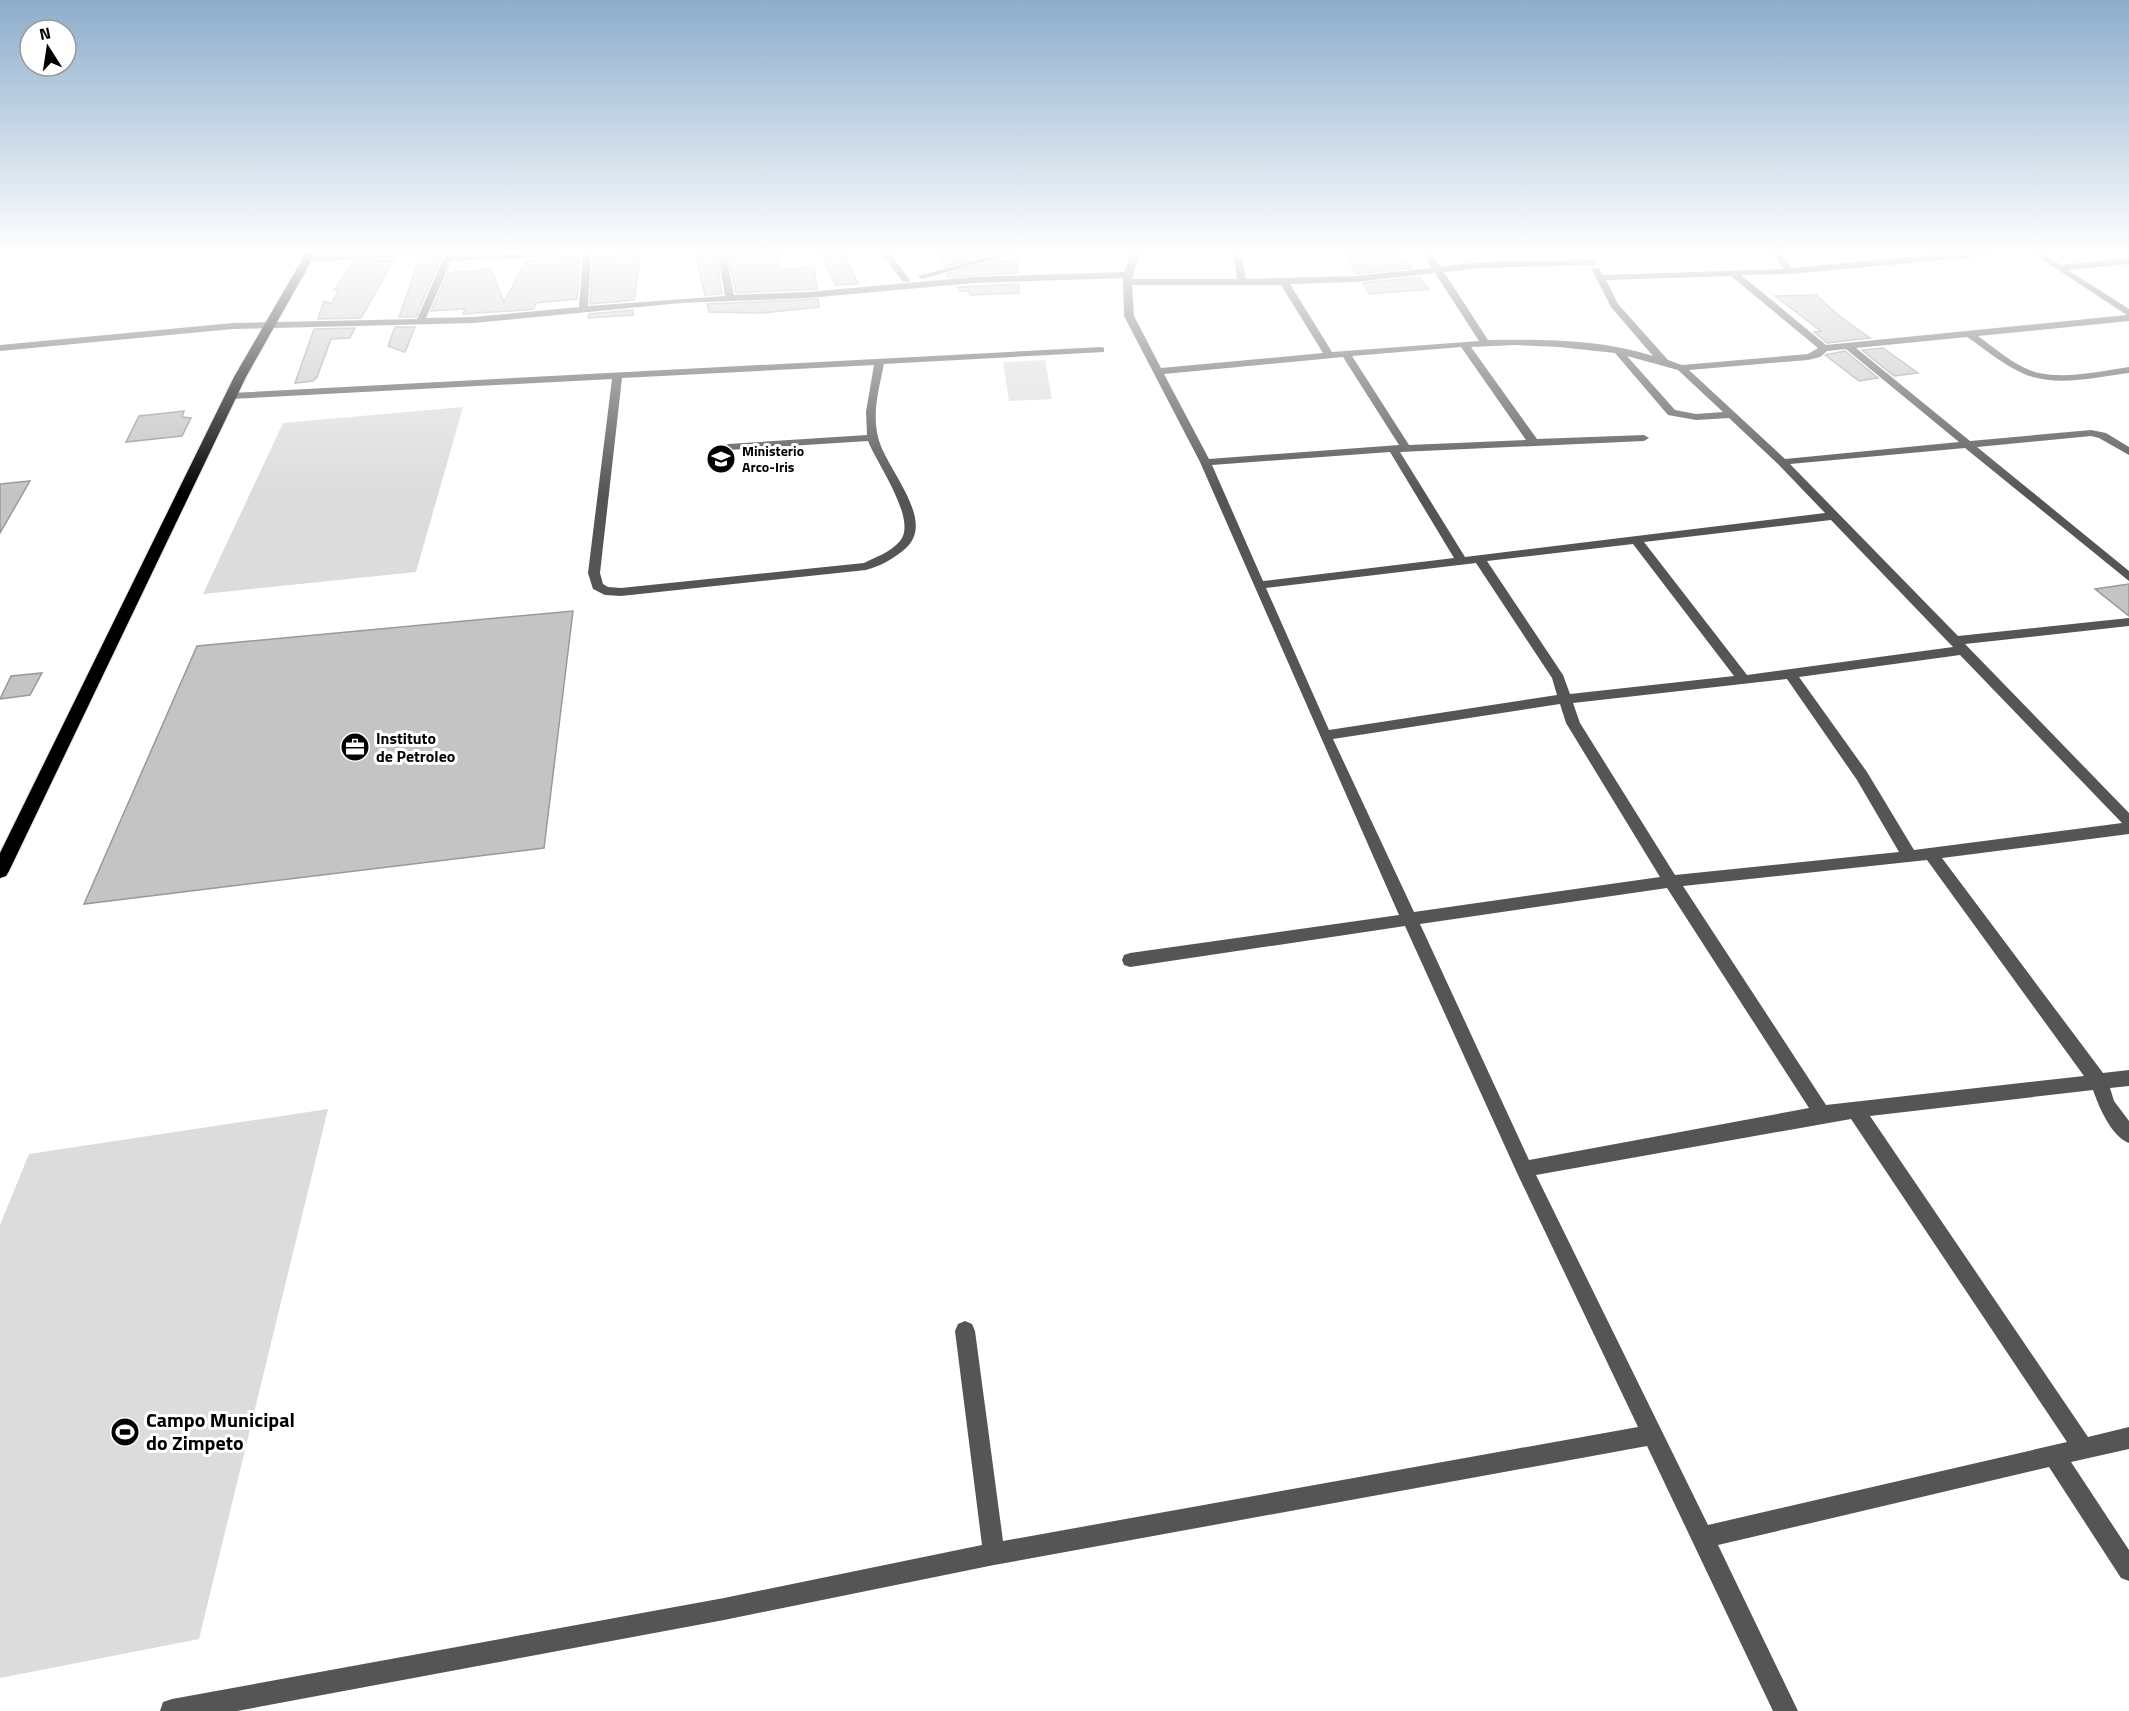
<svg xmlns="http://www.w3.org/2000/svg" width="2129" height="1711" viewBox="0 0 2129 1711" font-family="'Titillium Web',sans-serif">
  <style>
    .green { fill: #dcdcdc }
    .building { fill: #c4c4c4; stroke: #999; stroke-width: 1.5 }
    .lines { fill: none; stroke-linecap: round; stroke-linejoin: round }
    .highway-casing { stroke: #dbdbdb; stroke-width: 2 }
    .minor { fill: #555; fill-rule: evenodd }
    .highway { fill: #000; fill-rule: evenodd }
    .labels { text-anchor: middle; stroke-width: 6; stroke-linejoin: round; paint-order: stroke }
    .far-poi-label { font-size: 14px; font-weight: bold; fill: #000; stroke: #fff; text-anchor: start }
    .poi-label { font-size: 16px; font-weight: bold; fill: #000; stroke: #fff; text-anchor: start }
    .near-poi-label { font-size: 20px; font-weight: bold; fill: #000; stroke: #fff; text-anchor: start }
  </style>
  <rect width="100%" height="100%" fill="#fff"/>
  <path class="green" d="M1045 360 1052 399 1009 401 1003 362Z
    M463 407 416 572 203 594 283 423Z
    M328 1109 199 1639 0 1678V1225L29 1154Z"/>
  <path class="building" d="M426 253H443L416 317H399L420 258Z
    M695 253H716L722 294 705 295Z
    M728 253H778L779 269 814 268 817 289 736 293Z
    M821 253H844L858 284 835 285Z
    M938 253H985L987 255 944 267Z
    M1344 253H1399L1411 268 1356 274Z
    M640 254 634 300 590 304 593 258Z
    M576 256 575 259 580 258 577 299 536 303 534 309 512 311 463 314 465 309 431 311 448 273 491 269 504 302 526 261Z
    M394 260 361 318 318 319 324 301 331 304 339 290H334L354 262Z
    M1018 260V273L948 277 947 274 995 261Z
    M1419 277 1429 289 1369 294 1363 283Z
    M1019 284V293L970 295 969 291H960L958 287Z
    M1816 295 1838 315 1870 338 1827 343 1814 332 1821 331 1775 296Z
    M818 299 819 307 762 313 709 312 707 304Z
    M633 310V315L588 318 589 314Z
    M395 327H415L405 352 388 346Z
    M355 328 350 338 331 339 317 377 313 381 295 383 314 329Z
    M1883 348 1918 373 1894 376 1862 350Z
    M1845 351 1878 378 1859 381 1825 355Z
    M184 411 182 417 191 418 182 436 126 442 139 416Z
    M30 481 0 533V484Z
    M2129 584V616L2095 589Z
    M573 611 544 848 84 904 197 646Z
    M42 673 30 695 0 699 11 676Z"/>
  <g class="lines">
    <g class="highway-casing">
      <path id="highway" d="M306 253H316L246 377 9 871 6 876 0 878V853L234 377Z"/>
    </g>
    <path class="minor" d="M367 253H424L420 256 308 262 304 259 308 256Z
      M446 253H454L453 255 557 253 553 256 451 261 426 318 474 317 579 307 583 253H591L588 306 725 296 718 253H726L734 295 808 292 973 277 1124 272 1131 253H1139L1132 279H1237L1233 253H1241L1246 279 1355 276 1432 268 1423 253H1431L1440 267 1480 262 1592 260 1596 263 1595 265 1480 268 1444 272 1488 340C1543 339 1601 339 1653 356L1611 307 1592 270 1593 268H1599L1603 275 1784 269 1772 253H1781L1792 268 1954 253H1988L1984 256 1790 274 1741 275 1826 345 2127 315 2032 253H2042L2061 265 2129 258V264L2068 270 2129 309V321L1978 336C1996 349 2017 368 2039 373 2068 379 2101 371 2129 367V373C2095 377 2055 388 2022 373 2002 364 1985 349 1967 337L1856 348 1970 441 2091 430 2106 433 2129 447V455L2099 438 2091 436 1977 447 2129 571V581L1965 448 1790 464 1958 636 2129 618V626L1965 644 2129 813V834L1942 858 2103 1073 2129 1070V1086L2110 1088 2114 1101 2129 1121V1143C2111 1136 2099 1107 2093 1090L1870 1116 2088 1437 2129 1427V1449L2071 1462 2129 1550V1581L2121 1578 2049 1467 1718 1545 1798 1711H1773L1647 1446 994 1565 724 1620 237 1711H160L163 1702 172 1699 724 1598 982 1545 955 1331 958 1324 965 1321 972 1324 975 1331 1003 1541 1638 1427 1518 1175 1405 926 1130 967 1124 965 1122 960 1124 955 1130 953 1399 915 1200 462 1124 316 1123 278 973 283 808 298 681 303 474 323 233 329 0 351V345L233 323 417 319ZM1435 273 1479 341 1332 352 1290 284 1355 282ZM1731 276 1818 348 1808 354 1682 365 1668 360 1618 304 1606 280ZM1132 285H1281L1323 353 1161 368 1134 316ZM1515 345 1559 347 1615 353 1668 415 1696 420 1729 418 1778 464 1825 513 1465 557 1400 452 1644 441 1649 438 1644 435 1537 439 1471 347ZM1461 347 1526 440 1409 445 1352 356ZM1846 349 1959 442 1785 459 1689 370 1808 360 1820 357 1827 351ZM1627 356 1678 370 1723 412 1696 414 1675 410ZM1343 357 1399 445 1209 459 1164 374ZM1390 452 1454 558 1263 581 1212 465ZM1831 520 1953 647 1747 675 1644 542ZM1633 544 1734 676 1570 694 1563 675 1487 561ZM1476 563 1552 678 1557 695 1329 730 1266 588ZM1960 655 2122 823 1914 850 1867 772 1799 677ZM1787 679 1857 780 1899 852 1675 875 1580 723 1573 703ZM1560 704 1566 723 1660 877 1414 912 1333 739ZM1927 860 2084 1076 1826 1105 1683 886ZM1667 888 1809 1108 1529 1160 1420 924ZM1851 1119 2067 1442 1708 1525 1536 1175Z
      M881 253H890L910 280 909 282H903Z
      M1002 253H1017L922 279 918 276Z
      M1101 347 1104 348V352L884 364C879 388 872 413 878 437 885 468 937 520 906 548 895 558 881 566 866 570L621 596 605 595 593 589 588 573 612 379 231 399 226 396 231 393ZM874 365 866 412 867 435 728 444 723 447 728 450 868 441C877 464 918 520 900 541 891 552 876 557 864 563L621 588 608 587 603 584 600 573 622 378Z"/>
    <use href="#highway" class="highway"/>
  </g>
  <linearGradient id="sky" x2="0" y2="1"><stop stop-color="#8cadcc"/><stop offset="0.51" stop-color="#fff"/><stop offset="1" stop-color="#fff" stop-opacity="0"/></linearGradient>
  <rect width="2129" height="493" fill="url(#sky)"/>
  <defs>
    <g id="school-disc" transform="scale(1.5)"><circle r="9.5" fill="#000" stroke="#fff"/><path d="M0-5L7-2L0 1L-7-2ZM-4 1L0 2.5L4 1V4Q0 6-4 4Z" fill="#fff"/></g>
    <g id="office-disc" transform="scale(1.5)"><circle r="9.5" fill="#000" stroke="#fff"/><path d="M-6-3h4V-5.5h4V-3h4V5H-6ZM-1-4.5V-3h2v-1.5ZM-6 0V1H6V0Z" fill="#fff"/></g>
    <g id="stadium-disc" transform="scale(1.5)"><circle r="9.5" fill="#000" stroke="#fff"/><path d="M0-5a6.5 5 0 1 0 0 10a6.5 5 0 1 0 0-10ZM-3.5-1.8h7v3.6h-7Z" fill="#fff"/></g>
  </defs>
  <g fill-rule="evenodd">
    <use href="#school-disc" x="721" y="459"/>
    <use href="#office-disc" x="355" y="747"/>
    <use href="#stadium-disc" x="125" y="1432"/>
  </g>
  <g class="labels">
    <g class="far-poi-label">
      <text x="742" y="456">Ministerio<tspan x="742" dy="16">Arco-Iris</tspan></text>
    </g>
    <g class="poi-label">
      <text x="376" y="744">Instituto<tspan x="376" dy="18">de Petroleo</tspan></text>
    </g>
    <g class="near-poi-label">
      <text x="146" y="1427">Campo Municipal<tspan x="146" dy="23">do Zimpeto</tspan></text>
    </g>
  </g>
  <g transform="translate(48 48) rotate(348)"><circle r="28" fill="#ffffff" stroke="#999999" stroke-width="1.5"/>
  <path d="M0-4.5L10 22L0 15L-10 22Z" fill="#000000"/>
  <text y="-9" font-size="16" font-weight="bold" text-anchor="middle" fill="#000000">N</text>
  </g>
</svg>
